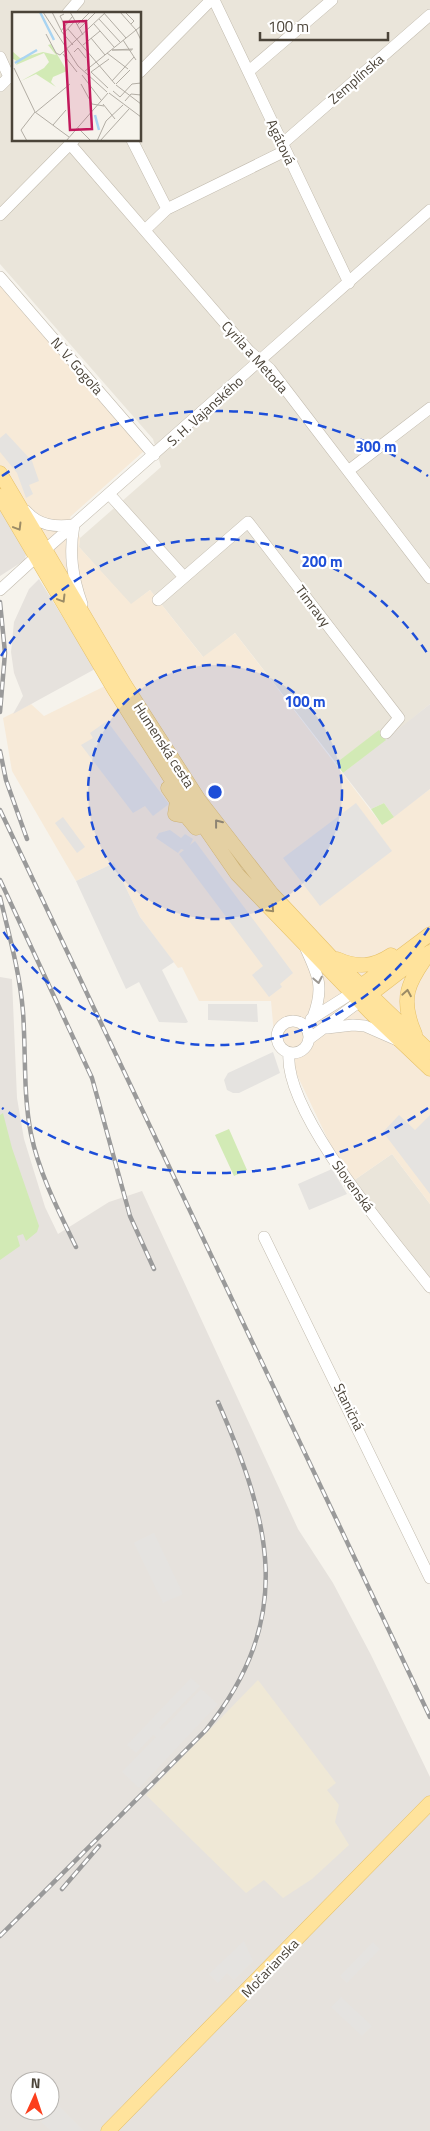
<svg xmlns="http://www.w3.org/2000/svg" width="430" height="2131" viewBox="0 0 430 2131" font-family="'Titillium Web',sans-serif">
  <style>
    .residential { fill: #eae5da; fill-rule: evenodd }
    .commercial { fill: #f7ead8 }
    .industrial { fill: #e6e2dd; fill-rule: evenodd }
    .education { fill: #efe8d6 }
    .green { fill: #d2eab5 }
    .parking { fill: #e5e3e0 }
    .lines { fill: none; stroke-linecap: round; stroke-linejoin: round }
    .minor-casing { stroke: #c2bbae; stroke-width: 12 }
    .major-casing { stroke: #e6c16a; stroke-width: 15 }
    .minor { stroke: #fff; stroke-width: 11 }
    .major { stroke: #ffe39c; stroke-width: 14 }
    .rail-casing { stroke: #9a9a9a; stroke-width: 4.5 }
    .rail { stroke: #fff; stroke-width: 2.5; stroke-dasharray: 8; stroke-linecap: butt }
    .oneway { stroke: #9c8c66 }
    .oneway2 { stroke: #9c9892 }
    .ring { fill: none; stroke: #1d4ed8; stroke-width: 2.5; stroke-dasharray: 9 6 }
    .labels { text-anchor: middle; stroke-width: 4.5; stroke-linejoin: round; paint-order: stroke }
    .street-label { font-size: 14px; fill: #4b4439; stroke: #fff }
    .inset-river { fill: none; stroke: #a9d4f2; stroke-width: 2.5 }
    .inset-road { fill: none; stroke: #b2ada4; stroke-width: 1 }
    .view { fill: #c2185b; fill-opacity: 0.15; stroke: #c2185b; stroke-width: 2.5 }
    .inset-edge { fill: none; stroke: #4b4439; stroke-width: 2.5 }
    .centre { fill: #1d4ed8; stroke: #fff; stroke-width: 2.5 }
    .ring-label { font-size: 15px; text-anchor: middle; font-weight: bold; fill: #1d4ed8; stroke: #fff; stroke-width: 4.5; stroke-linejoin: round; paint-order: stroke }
  </style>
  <rect width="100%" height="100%" fill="#f6f3ec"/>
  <path class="residential" d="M0 0H430V704L386 740 379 731 336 763 235 633 204 658 150 590 131 605 79 547 80 538 161 467 153 439 0 264ZM14 14H140V140H14Z
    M392 1154 430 1204V1295L353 1181Z"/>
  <path class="commercial" d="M0 284 144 451 70 517 80 538 79 547 131 604 150 590 203 657 235 633 382 825 430 789V1204L392 1154 353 1181 332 1148 298 1077 275 1045 271 1001H199L182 967 178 968 140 917 114 863 76 881 12 771 3 718 31 704 44 716 105 686 0 509Z"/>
  <path class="industrial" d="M0 509 26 554 25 560 0 576Z
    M39 579 95 669 13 714 23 696 14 673 11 652 14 622 29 589Z
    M430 704V789L394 817 384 803 371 809 343 773Z
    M0 977 12 979 17 1098 24 1139 45 1207 58 1234 109 1202 142 1191 298 1529 333 1583 371 1655 430 1777V2131H0ZM20 2081H50V2111H20Z"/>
  <path class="education" d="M258 1680 336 1783 327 1790 339 1805 335 1822 349 1845 312 1879 283 1898 264 1880 246 1893 146 1795Z"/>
  <path class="green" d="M379 730 386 740 343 773 336 763Z
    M384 803 394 817 382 825 371 809Z
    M3 1113 12 1148 39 1226 37 1232 26 1241 23 1234 17 1236 20 1246 0 1260V1115Z
    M229 1129 247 1170 234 1176 215 1135Z"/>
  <path class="parking" d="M6 433 32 461 39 481 29 485 33 494 26 498 17 473 0 452V438Z
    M107 721 169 804 153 816 145 806 133 813 81 745 93 738 90 733Z
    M356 803 392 851 320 906 283 858Z
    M63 817 85 847 77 853 55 823Z
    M170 830 181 838 185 834 193 839 190 845 195 841 293 973 280 984 282 987 269 997 252 975 263 966 179 854 184 850 181 849 178 853 156 838 159 833Z
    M114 863 140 917 174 962 162 970 188 1022 186 1023 159 1022 139 982 126 989 76 881Z
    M208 1004H257L258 1022 208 1020Z
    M273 1052 280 1073 239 1093H233L227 1090 224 1080 228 1073Z
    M399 1115 415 1130 430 1115V1194L383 1132Z
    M332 1169 347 1194 309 1210 298 1184Z
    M154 1533 183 1594 163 1603 134 1543Z
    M191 1678 200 1686 159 1728 162 1730 201 1689 218 1704 139 1788 122 1772 156 1737 153 1735 136 1753 127 1745Z
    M244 1941 253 1961 234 1980 227 1973 218 1983 209 1974Z
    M373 1942 380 1949 347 1983 340 1976Z
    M341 1997 372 2026 362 2036 331 2007Z
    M58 2105 84 2131H51L41 2122Z"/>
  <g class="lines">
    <g class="minor-casing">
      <path id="minor" d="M214 0 349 283
        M67 14 79 0
        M0 57 9 77
        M249 71 332 0
        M140 72 211 0
        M0 86 14 72
        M132 140 167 209
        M70 144 249 351 270 369 430 578
        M282 144 430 15
        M0 215 74 140
        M145 230 167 209 285 151
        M0 277 154 455
        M348 471 430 408
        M110 495 184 577
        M26 511C39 526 55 527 74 525
        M74 525C69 553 72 576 82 604
        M45 550 430 210
        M0 590 36 557
        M158 600 248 522 399 718 386 733
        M306 949C319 977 324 988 313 1017
        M311 1019 352 993
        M277 1037a16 16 0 1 1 32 0a16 16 0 1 1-32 0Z
        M327 1028 353 1025 365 1026 397 1040
        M309 1039 360 1001
        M289 1053C283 1112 393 1239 430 1287
        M264 1237 430 1578"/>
    </g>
    <g class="major-casing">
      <path id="major" d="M0 473 125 685 199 800 272 894 331 957 430 1052
        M0 496 114 689 169 776 237 874 370 1012 430 1069
        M168 788 177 801 175 814 186 816 196 828
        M337 959C357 968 373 967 391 955
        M354 991 430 934
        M363 1000 423 954
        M415 1034C399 998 408 982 430 952
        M108 2131 430 1803"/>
    </g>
    <use href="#minor" class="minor"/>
    <use href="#major" class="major"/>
    <g class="rail-casing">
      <path id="rail" d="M0 602 5 653 0 712
        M0 751 6 780 27 839
        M0 810 430 1717
        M0 880 92 1078 130 1216 154 1269
        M0 897C9 935 20 973 23 1012 26 1053 23 1094 31 1134 39 1173 58 1210 76 1247
        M62 1889 99 1846
        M0 1936 206 1730C296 1618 271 1523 218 1402"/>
    </g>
    <use href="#rail" class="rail"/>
  </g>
  <defs><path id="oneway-chevron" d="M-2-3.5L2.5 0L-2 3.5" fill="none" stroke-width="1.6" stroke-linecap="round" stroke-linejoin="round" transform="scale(1.25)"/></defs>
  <g class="oneway">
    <use href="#oneway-chevron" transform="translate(18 527) rotate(59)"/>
    <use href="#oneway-chevron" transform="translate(62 599) rotate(59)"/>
    <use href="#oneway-chevron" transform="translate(218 823) rotate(-128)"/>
    <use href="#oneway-chevron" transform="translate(271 909) rotate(47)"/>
    <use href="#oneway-chevron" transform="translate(407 993) rotate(-80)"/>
  </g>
  <use class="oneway2" href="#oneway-chevron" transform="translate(318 980) rotate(79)"/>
  <circle cx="215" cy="792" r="127" fill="#1d4ed8" fill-opacity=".12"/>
  <g class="ring">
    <circle cx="215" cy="792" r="127"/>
    <path d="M429 928A254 254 0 0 1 1 928M1 656A254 254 0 0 1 429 656"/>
    <path d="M428 1108A381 381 0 0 1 2 1108M2 476A381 381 0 0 1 428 476"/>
  </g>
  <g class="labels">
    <g class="street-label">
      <text transform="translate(356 79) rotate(-41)" y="5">Zemplínska</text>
      <text transform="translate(281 142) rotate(65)" y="5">Agátová</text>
      <text transform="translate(255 357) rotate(48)" y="5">Cyrila a Metoda</text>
      <text transform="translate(77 366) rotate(49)" y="5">N. V. Gogoľa</text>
      <text transform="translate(205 411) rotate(-42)" y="5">S. H. Vajanského</text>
      <text transform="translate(313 606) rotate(53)" y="5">Timravy</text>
      <text transform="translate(164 745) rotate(57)" y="5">Humenská cesta</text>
      <text transform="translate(353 1186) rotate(54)" y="5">Slovenská</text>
      <text transform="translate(349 1407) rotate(64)" y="5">Staničná</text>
      <text transform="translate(270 1968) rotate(-46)" y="5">Močarianska</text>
    </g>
  </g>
  <g transform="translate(12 12)">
    <rect width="129" height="129" fill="#f6f3ec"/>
    <path d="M39 32 55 59 41 65 39 70 44 75 24 62 9 69 32 56 37 50 32 41 4 53 6 50 0 46V39L8 46 31 40 44 43 36 33Z" fill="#d2eab5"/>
    <path class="inset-river" d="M28 0 42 28M3 51 25 38M83 103 87 118"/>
    <path class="inset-road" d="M31 0 66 54 95 80M40 0 49 18M58 0 71 23M91 0 114 26M108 0 124 18 129 28M113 0 122 9 119 12M52 2 48 4 53 14M60 5 49 19 61 33M87 7 108 30M82 12 102 35M65 13 78 0M56 17 103 72M67 17 84 0M34 22 44 41 48 43 94 0M51 22 63 9M79 26 93 43M111 28 124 48M71 33 88 19M120 38H100L121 37M62 40 66 36 74 46M95 41 116 57M51 42 65 60M2 56 23 100 57 125M73 59 129 14M70 63 89 88M100 69 122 45M69 72 80 92 92 94M104 72 118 58M104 73 129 92M96 76 79 60 97 47M101 79 108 85 120 72 129 71M97 81 129 105M113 89 119 82 129 83M91 92 103 107M24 100 58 72M41 113 54 98M66 116 79 129M15 129 9 118 23 100M54 129 96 81M85 129 94 109 111 93M88 129 117 97"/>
    <path class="view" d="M74 9 80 117 58 118 52 10Z"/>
    <rect width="129" height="129" class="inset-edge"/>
  </g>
  <circle cx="215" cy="792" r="8" class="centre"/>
  <g class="ring-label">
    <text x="376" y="452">300 m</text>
    <text x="322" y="567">200 m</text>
    <text x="305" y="707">100 m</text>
  </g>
  <g transform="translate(35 2096) rotate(3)"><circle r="24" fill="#ffffff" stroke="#b7b4b0"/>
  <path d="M0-4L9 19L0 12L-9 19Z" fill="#fc3f1d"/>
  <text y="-8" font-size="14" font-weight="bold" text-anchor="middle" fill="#4b4439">N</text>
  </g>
  <path d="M260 32v8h128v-8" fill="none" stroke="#4b4439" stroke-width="2.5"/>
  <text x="268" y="32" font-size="15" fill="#4b4439" stroke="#ffffff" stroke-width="4" paint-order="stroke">100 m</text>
</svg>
